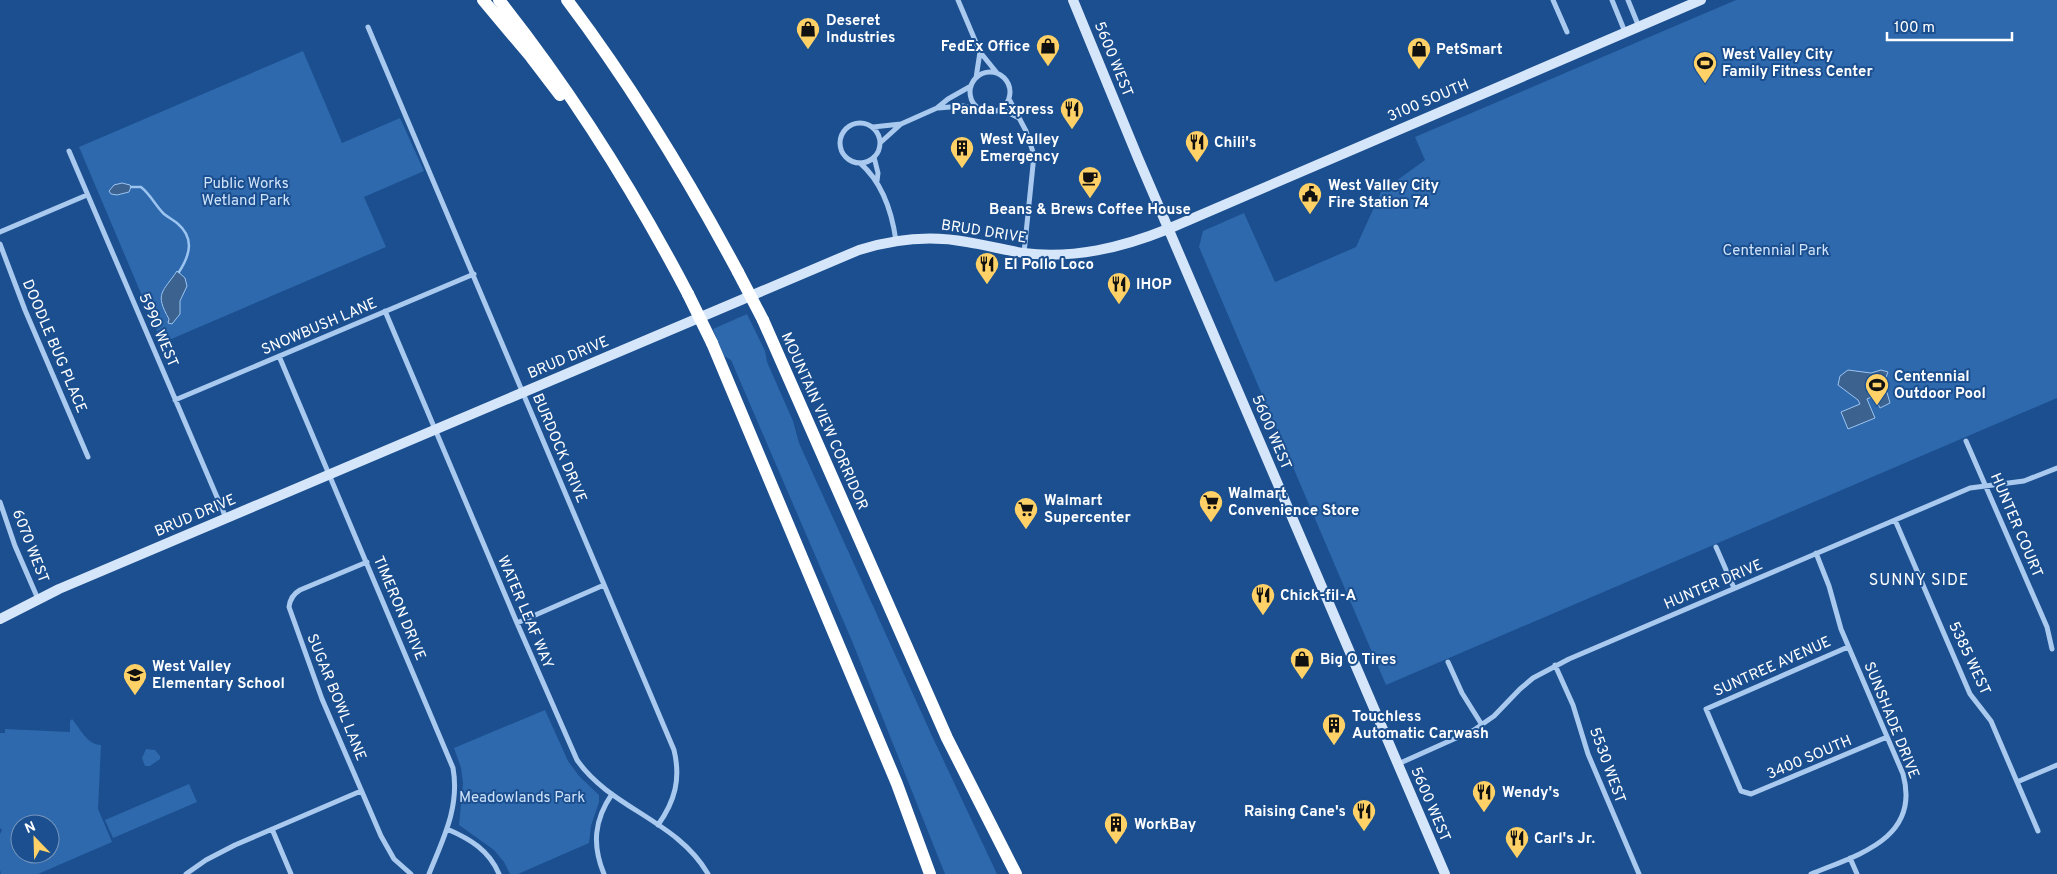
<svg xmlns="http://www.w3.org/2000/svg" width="2057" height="874" viewBox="0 0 2057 874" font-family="Overpass,sans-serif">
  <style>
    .green { fill: #2e69ad; fill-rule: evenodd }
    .water { fill: #3c6290; stroke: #9cc4f0 }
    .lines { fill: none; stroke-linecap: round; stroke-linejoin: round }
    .stream { stroke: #9cc4f0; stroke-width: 2.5 }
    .street { stroke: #a9c9ee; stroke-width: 5 }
    .secondary { stroke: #d6e6fa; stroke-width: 10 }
    .highway { stroke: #fff; stroke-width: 12 }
    .highway-bridge { stroke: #fff; stroke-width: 12 }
    .labels { text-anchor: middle; stroke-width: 4; stroke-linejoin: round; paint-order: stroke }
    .poi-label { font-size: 15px; font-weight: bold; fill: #fff; stroke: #1b4f8f; text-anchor: start }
    .street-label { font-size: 15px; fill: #fff; stroke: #1b4f8f }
    .park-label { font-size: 15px; fill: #cfe3fa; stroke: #1b4f8f }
    .neighbourhood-label { font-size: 16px; letter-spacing: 1px; fill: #fff; stroke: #1b4f8f }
  </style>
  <rect width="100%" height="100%" fill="#1b4f8f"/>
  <path class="green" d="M1736 0H2057V398L1386 685 1199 247 1203 231 1244 213 1275 282 1356 247 1381 192 1425 160 1415 137Z
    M303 51 342 143 400 118 424 171 364 197 386 247 162 343 79 147Z
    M747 314 765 351 767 362 793 421 799 443 933 738 997 874H945L852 641 731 360 724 356 713 329Z
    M545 710 568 761 579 776 599 795V802L591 826 589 843 518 874H510L504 862 494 850 459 825 463 783 461 768 454 748Z
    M72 719C80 728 87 745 101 745L98 809 112 842 38 874H1L0 870V834L2 830 0 828V733H5V729L70 732V721ZM20 824H50V854H20Z
    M146 749 155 750 160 756V759L150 766H145L142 758Z
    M189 784 197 802 113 838 105 820Z"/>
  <path class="water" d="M122 183 130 185 131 187 129 192 117 195 111 194 109 191 114 185Z
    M177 271 185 278 187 286 180 301V314L172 324 168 323 169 319C154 293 163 292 177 271Z
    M1848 370 1871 373 1881 370 1888 372 1883 385 1884 389H1886L1890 403 1880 408 1874 396 1867 399 1875 418 1848 429 1841 412 1860 404 1858 400 1838 385 1840 376Z"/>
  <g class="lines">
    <path class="stream" d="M131 187H141C151 195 155 205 164 214 168 217 173 220 177 223 195 238 190 255 179 272"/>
    <path class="street" d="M958 0 980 52 997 73
      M1553 0 1567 32
      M1612 0 1625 32
      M1628 0 1639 27
      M368 27 674 750C681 779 675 801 658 825
      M970 92a20 20 0 1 1 40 0a20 20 0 1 1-40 0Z
      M976 78 980 52
      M1009 99 1026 131 1034 155 1024 253
      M938 108 963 106 979 110
      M1001 109 1019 118
      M840 143a20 20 0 1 1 40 0a20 20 0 1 1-40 0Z
      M873 127 901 124
      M880 143 901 124 937 108 948 99 971 86
      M69 151 226 518
      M874 157 878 173 877 181
      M860 163C882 182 892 212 896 241
      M0 232 87 195
      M0 244 25 310 88 457
      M385 311 517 623 577 760C611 809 677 820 708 874
      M279 356 453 768C460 807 443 839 429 874
      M175 400 474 274
      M1966 441 2047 627 2052 649
      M0 502 15 546 38 599
      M1895 520 1970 694 1991 721 2038 831
      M1716 547 1734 588
      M367 562 300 590C293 594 290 599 289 607L322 699 381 836 394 859 411 874
      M517 623 604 585
      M1848 647 1706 709 1741 791 1751 794 1887 737
      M1448 662 1462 693 1482 725
      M1555 665 1573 705 1588 754 1639 874
      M1398 764 1474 730 1494 716 1520 689 1533 678 1569 659 1970 488 2024 481 2057 468
      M2017 782 2057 765
      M272 829 291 874
      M447 829C470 839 489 850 499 874
      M1850 858 1857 874
      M186 874 206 860 235 845 361 791
      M604 874C592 845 594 820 612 794
      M1811 874C1857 855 1921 839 1903 774L1841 629 1829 586 1816 553"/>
    <path class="secondary" d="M1073 0 1138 158 1445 874
      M0 619 59 589 859 250C894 239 930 235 967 242 986 245 1004 250 1023 253 1074 259 1121 248 1168 229L1701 0"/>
    <path class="highway" d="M483 0 531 57 560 95
      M499 0C572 92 634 191 688 294
      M567 0C632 86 687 177 738 272
      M763 320 947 738 1016 874
      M712 343 897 784 930 874"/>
    <path class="highway-bridge" d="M738 272 763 320
      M688 294 712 343"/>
  </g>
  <defs>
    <g id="shop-pin" transform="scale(1.25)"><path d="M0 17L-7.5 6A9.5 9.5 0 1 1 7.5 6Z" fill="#ffd166" stroke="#1b4f8f"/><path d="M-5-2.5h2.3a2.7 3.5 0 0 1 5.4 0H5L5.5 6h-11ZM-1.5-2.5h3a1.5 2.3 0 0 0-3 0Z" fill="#111"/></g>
    <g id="stadium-pin" transform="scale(1.25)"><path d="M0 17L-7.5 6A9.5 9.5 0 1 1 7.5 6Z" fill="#ffd166" stroke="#1b4f8f"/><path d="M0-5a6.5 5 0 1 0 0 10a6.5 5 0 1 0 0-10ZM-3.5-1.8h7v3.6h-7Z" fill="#111"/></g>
    <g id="restaurant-pin" transform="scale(1.25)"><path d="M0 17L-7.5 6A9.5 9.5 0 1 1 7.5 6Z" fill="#ffd166" stroke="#1b4f8f"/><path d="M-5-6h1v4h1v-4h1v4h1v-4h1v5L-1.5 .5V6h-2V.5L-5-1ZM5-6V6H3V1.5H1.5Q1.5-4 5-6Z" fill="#111"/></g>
    <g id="building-pin" transform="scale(1.25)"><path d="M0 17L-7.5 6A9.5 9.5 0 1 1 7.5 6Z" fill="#ffd166" stroke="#1b4f8f"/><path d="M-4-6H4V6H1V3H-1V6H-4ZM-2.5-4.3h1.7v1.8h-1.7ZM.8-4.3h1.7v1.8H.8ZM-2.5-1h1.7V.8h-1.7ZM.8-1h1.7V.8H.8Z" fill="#111"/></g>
    <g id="cafe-pin" transform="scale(1.25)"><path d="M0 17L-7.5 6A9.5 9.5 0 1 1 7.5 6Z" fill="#ffd166" stroke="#1b4f8f"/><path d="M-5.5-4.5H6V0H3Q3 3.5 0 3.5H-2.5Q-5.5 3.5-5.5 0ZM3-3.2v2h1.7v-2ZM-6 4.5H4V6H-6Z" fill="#111"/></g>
    <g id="civic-pin" transform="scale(1.25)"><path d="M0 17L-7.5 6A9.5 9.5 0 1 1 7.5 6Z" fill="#ffd166" stroke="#1b4f8f"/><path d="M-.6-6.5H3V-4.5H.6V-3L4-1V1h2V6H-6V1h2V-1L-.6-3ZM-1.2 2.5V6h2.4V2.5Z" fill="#111"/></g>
    <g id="supermarket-pin" transform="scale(1.25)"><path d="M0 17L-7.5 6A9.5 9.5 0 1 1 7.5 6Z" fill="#ffd166" stroke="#1b4f8f"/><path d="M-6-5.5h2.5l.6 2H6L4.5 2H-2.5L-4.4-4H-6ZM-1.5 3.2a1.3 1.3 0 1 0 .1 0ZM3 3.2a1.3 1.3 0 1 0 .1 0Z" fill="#111"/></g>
    <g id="school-pin" transform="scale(1.25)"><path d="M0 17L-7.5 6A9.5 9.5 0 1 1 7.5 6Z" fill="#ffd166" stroke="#1b4f8f"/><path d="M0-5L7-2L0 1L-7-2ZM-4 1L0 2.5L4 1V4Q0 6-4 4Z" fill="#111"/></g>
  </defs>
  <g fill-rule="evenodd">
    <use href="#shop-pin" x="808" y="29"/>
    <use href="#shop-pin" x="1048" y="46"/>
    <use href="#shop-pin" x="1419" y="49"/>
    <use href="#stadium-pin" x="1705" y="63"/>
    <use href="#restaurant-pin" x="1072" y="109"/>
    <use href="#restaurant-pin" x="1197" y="142"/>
    <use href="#building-pin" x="962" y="148"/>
    <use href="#cafe-pin" x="1090" y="178"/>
    <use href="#civic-pin" x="1310" y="194"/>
    <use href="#restaurant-pin" x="987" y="264"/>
    <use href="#restaurant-pin" x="1119" y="284"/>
    <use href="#stadium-pin" x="1877" y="385"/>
    <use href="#supermarket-pin" x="1211" y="502"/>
    <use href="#supermarket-pin" x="1026" y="509"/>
    <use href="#restaurant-pin" x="1263" y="595"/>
    <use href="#shop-pin" x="1302" y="659"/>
    <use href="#school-pin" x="135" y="675"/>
    <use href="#building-pin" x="1334" y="725"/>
    <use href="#restaurant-pin" x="1484" y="792"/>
    <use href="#restaurant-pin" x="1364" y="811"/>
    <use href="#building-pin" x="1116" y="824"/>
    <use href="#restaurant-pin" x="1517" y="838"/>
  </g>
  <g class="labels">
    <g class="poi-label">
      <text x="826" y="25">Deseret<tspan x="826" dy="17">Industries</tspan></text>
      <text x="1030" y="51" text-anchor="end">FedEx Office</text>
      <text x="1436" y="54">PetSmart</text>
      <text x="1722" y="59">West Valley City<tspan x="1722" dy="17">Family Fitness Center</tspan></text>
      <text x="1054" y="114" text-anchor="end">Panda Express</text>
      <text x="980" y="144">West Valley<tspan x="980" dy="17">Emergency</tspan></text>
      <text x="1214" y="147">Chili's</text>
      <text x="1328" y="190">West Valley City<tspan x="1328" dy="17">Fire Station 74</tspan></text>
      <text x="1090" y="214" text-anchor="middle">Beans &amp; Brews Coffee House</text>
      <text x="1004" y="269">El Pollo Loco</text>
      <text x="1136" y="289">IHOP</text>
      <text x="1894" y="381">Centennial<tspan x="1894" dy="17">Outdoor Pool</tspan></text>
      <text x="1228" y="498">Walmart<tspan x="1228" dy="17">Convenience Store</tspan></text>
      <text x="1044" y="505">Walmart<tspan x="1044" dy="17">Supercenter</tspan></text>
      <text x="1280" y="600">Chick-fil-A</text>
      <text x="1320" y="664">Big O Tires</text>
      <text x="152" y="671">West Valley<tspan x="152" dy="17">Elementary School</tspan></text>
      <text x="1352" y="721">Touchless<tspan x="1352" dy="17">Automatic Carwash</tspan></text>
      <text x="1502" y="797">Wendy's</text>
      <text x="1346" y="816" text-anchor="end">Raising Cane's</text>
      <text x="1134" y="829">WorkBay</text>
      <text x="1534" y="843">Carl's Jr.</text>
    </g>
    <g class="street-label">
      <text transform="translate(1114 59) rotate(68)" y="5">5600 WEST</text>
      <text transform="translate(1428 100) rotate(-23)" y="5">3100 SOUTH</text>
      <text transform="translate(984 231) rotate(9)" y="5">BRUD DRIVE</text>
      <text transform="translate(319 326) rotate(-23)" y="5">SNOWBUSH LANE</text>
      <text transform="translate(159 330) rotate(67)" y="5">5990 WEST</text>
      <text transform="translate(55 346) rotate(67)" y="5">DOODLE BUG PLACE</text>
      <text transform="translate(568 357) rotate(-23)" y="5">BRUD DRIVE</text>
      <text transform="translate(825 421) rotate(66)" y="5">MOUNTAIN VIEW CORRIDOR</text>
      <text transform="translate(1272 432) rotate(67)" y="5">5600 WEST</text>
      <text transform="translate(560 448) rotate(67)" y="5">BURDOCK DRIVE</text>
      <text transform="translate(195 515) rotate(-23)" y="5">BRUD DRIVE</text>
      <text transform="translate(2017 525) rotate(67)" y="5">HUNTER COURT</text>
      <text transform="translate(31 546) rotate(69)" y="5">6070 WEST</text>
      <text transform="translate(1713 584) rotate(-23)" y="5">HUNTER DRIVE</text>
      <text transform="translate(400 608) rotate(67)" y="5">TIMERON DRIVE</text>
      <text transform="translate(526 612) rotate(67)" y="5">WATER LEAF WAY</text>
      <text transform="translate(1970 658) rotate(65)" y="5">5385 WEST</text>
      <text transform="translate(1772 666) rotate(-24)" y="5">SUNTREE AVENUE</text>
      <text transform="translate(337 697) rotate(68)" y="5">SUGAR BOWL LANE</text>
      <text transform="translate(1892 720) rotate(68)" y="5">SUNSHADE DRIVE</text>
      <text transform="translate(1809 757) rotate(-23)" y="5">3400 SOUTH</text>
      <text transform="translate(1608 765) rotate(70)" y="5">5530 WEST</text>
      <text transform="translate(1431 804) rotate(67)" y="5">5600 WEST</text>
    </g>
    <g class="park-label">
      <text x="246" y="188">Public Works<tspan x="246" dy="17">Wetland Park</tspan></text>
      <text x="1776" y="255">Centennial Park</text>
      <text x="522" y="802">Meadowlands Park</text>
    </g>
    <g class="neighbourhood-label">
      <text x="1919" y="585">SUNNY SIDE</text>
    </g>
  </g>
  <g transform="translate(35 839) rotate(337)"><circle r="24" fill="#1b4f8f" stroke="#7695bc"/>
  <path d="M0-4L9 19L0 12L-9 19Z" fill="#ffd166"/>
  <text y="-8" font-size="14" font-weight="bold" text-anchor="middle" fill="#ffffff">N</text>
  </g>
  <path d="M1887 32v8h125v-8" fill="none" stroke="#ffffff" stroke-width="2.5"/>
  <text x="1894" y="32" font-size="15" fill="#ffffff" stroke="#1b4f8f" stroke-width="4" paint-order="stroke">100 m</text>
</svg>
